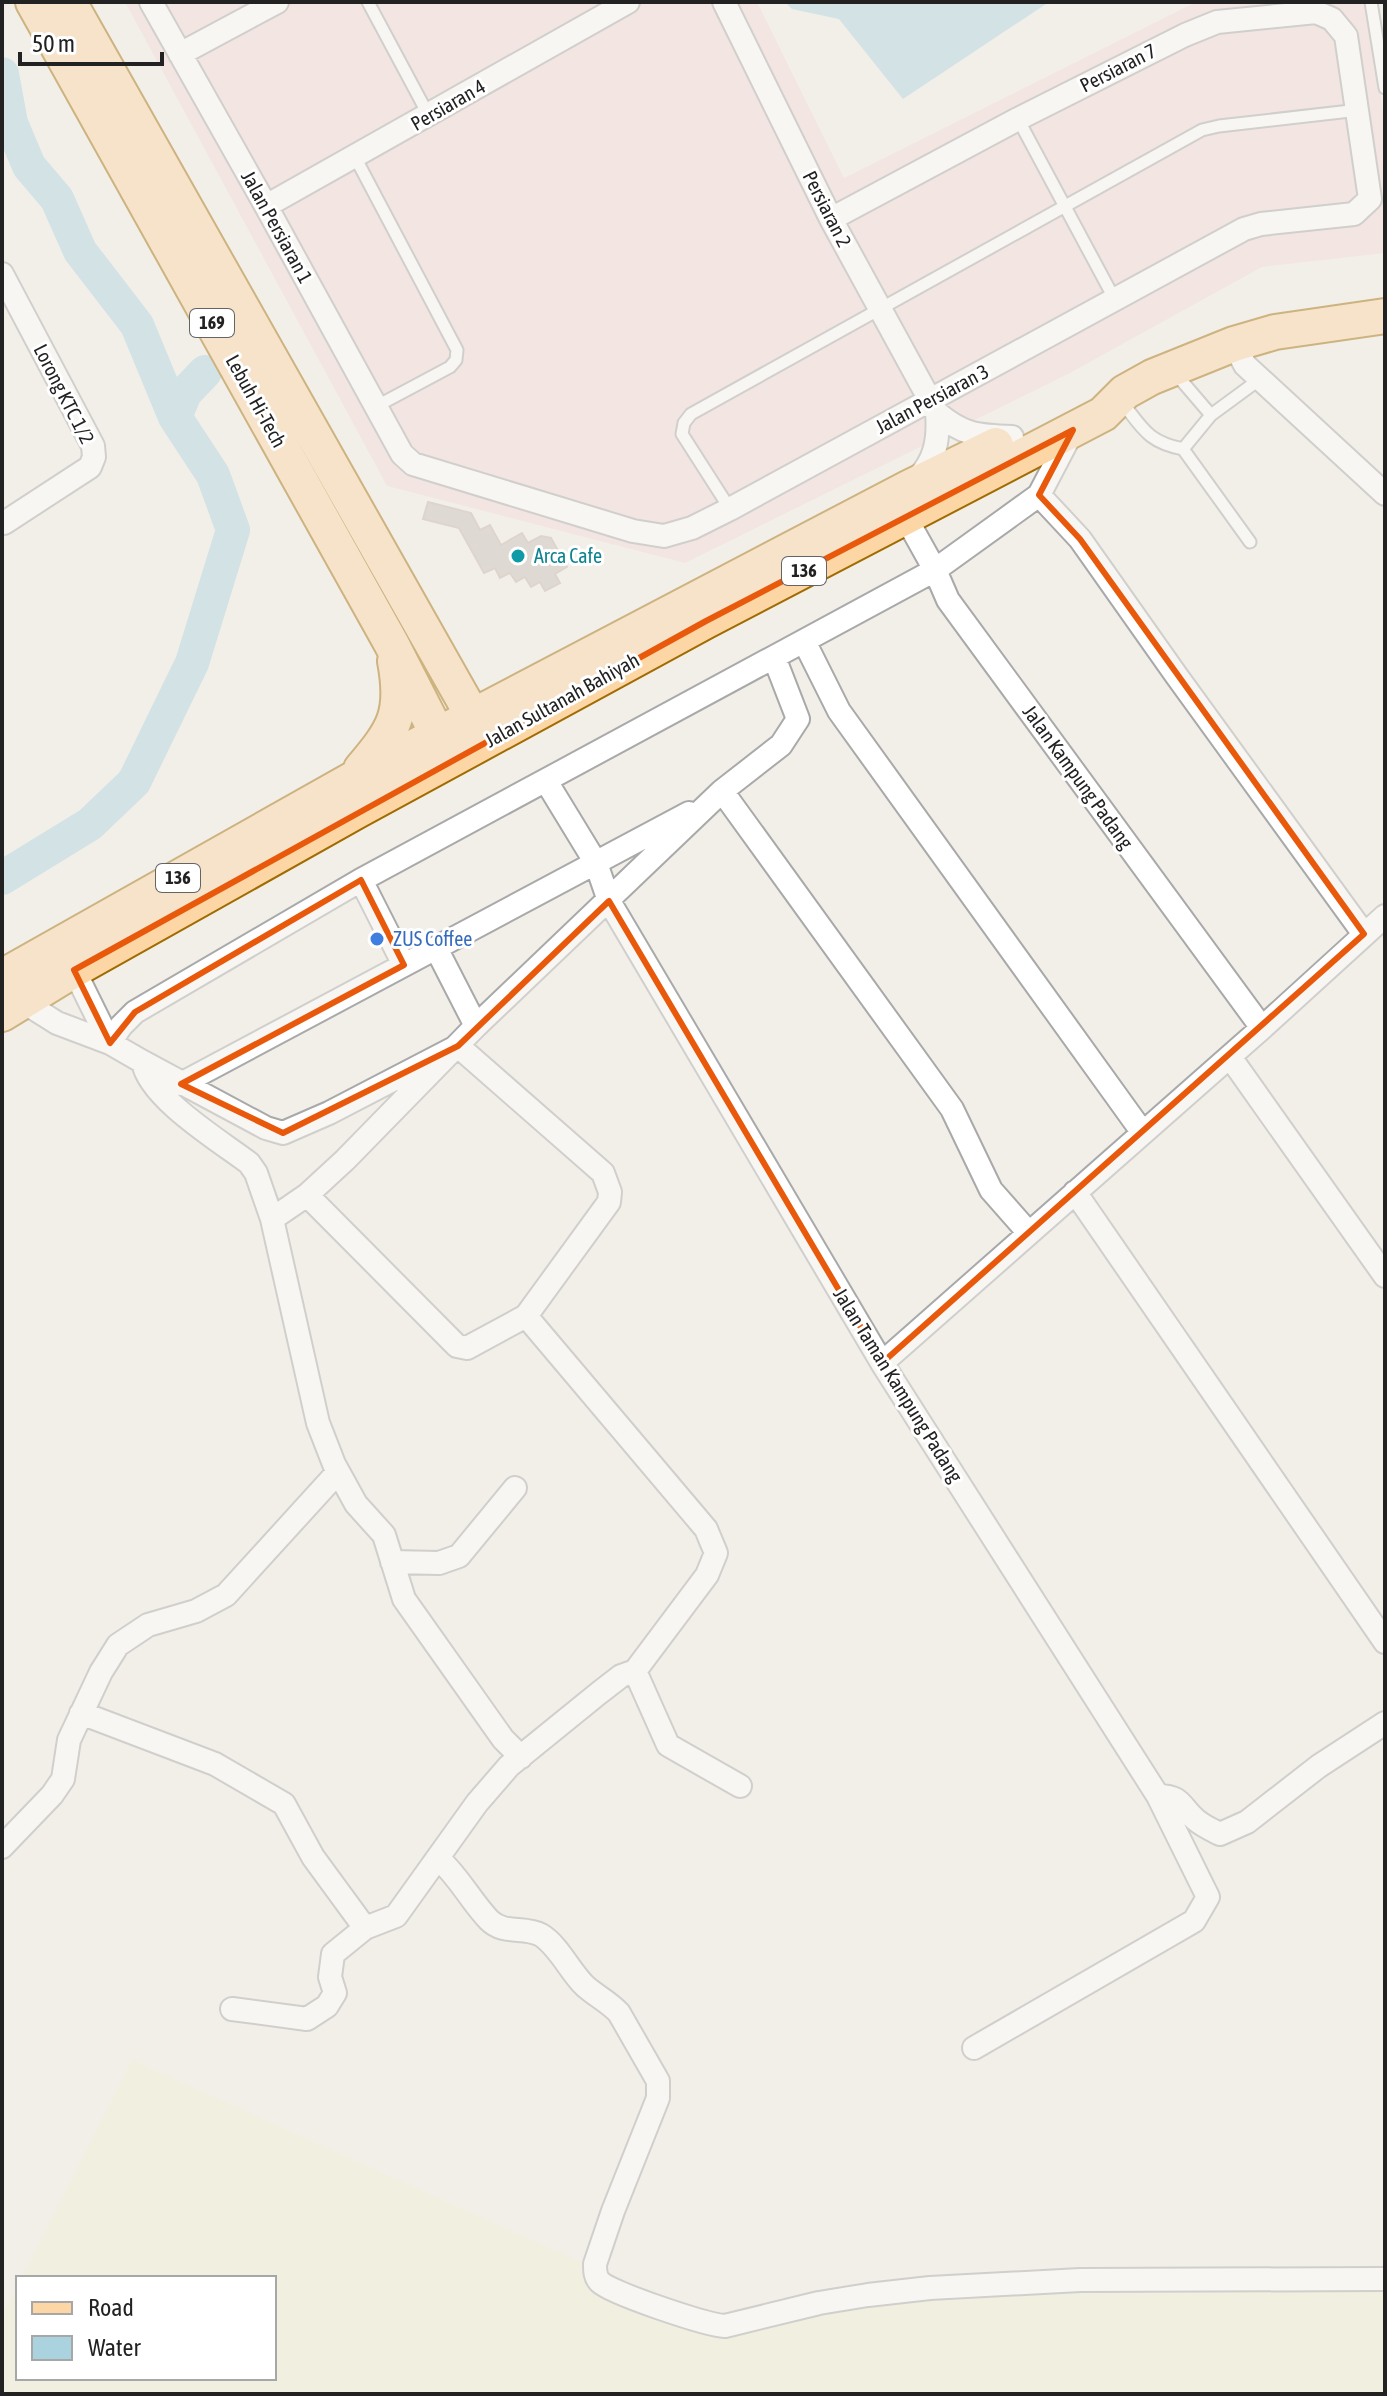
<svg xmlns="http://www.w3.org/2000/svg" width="1387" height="2396" viewBox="0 0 1387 2396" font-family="'Asap Condensed',sans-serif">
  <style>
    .commercial { fill: #f2dad9 }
    .farmland { fill: #eef0d5 }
    .water { fill: #aad3df }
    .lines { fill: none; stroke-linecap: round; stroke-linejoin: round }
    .river { stroke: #aad3df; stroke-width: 34 }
    .building { fill: #c7bfb8; stroke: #c4b6ab; stroke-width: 2 }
    .lane-casing { stroke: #a9a9a9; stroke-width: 15 }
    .street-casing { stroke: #a9a9a9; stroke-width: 26 }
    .primary-casing { stroke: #a06b00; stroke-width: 38 }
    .lane { stroke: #fff; stroke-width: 11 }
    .street { stroke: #fff; stroke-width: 22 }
    .primary { stroke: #fcd6a4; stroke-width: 34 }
    .marked { fill: none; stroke: #e8590c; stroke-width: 6; stroke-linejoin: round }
    .culture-dot { fill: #0f9aa8; stroke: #fff; stroke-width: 3 }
    .shop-dot { fill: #3f7fe0; stroke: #fff; stroke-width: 3 }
    .labels { text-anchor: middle; stroke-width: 6; stroke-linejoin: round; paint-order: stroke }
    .shield { fill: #fff; stroke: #646464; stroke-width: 2 }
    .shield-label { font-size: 18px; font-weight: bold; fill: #222 }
    .street-label { font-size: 20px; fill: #222; stroke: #fff }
    .culture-label { font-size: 20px; fill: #0d838f; stroke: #fff; text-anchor: start }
    .shop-label { font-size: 20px; fill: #366cbe; stroke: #fff; text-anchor: start }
  </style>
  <rect width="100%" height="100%" fill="#f2efe9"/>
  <path class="commercial" d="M125 2H757L844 178 1196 2H1371L1385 133V253L1262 267 1070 373 685 563 387 486Z"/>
  <path class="farmland" d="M132 2060 716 2323 1036 2281 1385 2272V2394H2V2317L18 2285V2378H274V2278H22Z"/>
  <path class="water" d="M785 2H1049L903 99 839 19 792 9Z"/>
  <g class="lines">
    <path class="river" d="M2 74 11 123 29 166 57 199 80 251 137 325 175 417 213 475 233 530 192 663 134 782 90 824 2 878
      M175 417 185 393 205 372"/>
  </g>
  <path class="building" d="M428 502 471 513 480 530 490 525 501 545 522 533 528 543 541 536 551 538 567 567 555 574 560 583 545 591 540 582 531 587 525 577 516 582 510 573 500 578 495 568 484 573 459 528 423 519Z"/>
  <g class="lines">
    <g class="lane-casing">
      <path id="lane" d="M368 2 429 116
        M1371 2 1385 88
        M1018 119 1115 300
        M355 157 457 350 456 360 450 367 375 407
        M1175 373 1211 415
        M1122 402C1143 429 1148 442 1183 449L1250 542
        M1183 449 1211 415 1260 379
        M730 509 682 434 684 423 691 414 1202 130 1219 126 1359 110"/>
    </g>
    <g class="street-casing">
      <path id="street" d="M151 2 266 206 402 454 413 464 633 531 664 536 692 528 730 509 1244 229 1261 224 1354 214 1370 199 1346 36 1332 19 1316 12 1217 22 1185 35 1018 119 831 219
        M724 2 831 219 937 413C963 435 978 436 1012 437
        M180 54 277 2
        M266 206 628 2
        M2 274 93 446 94 457 90 467 4 523
        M1234 344 1245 365 1385 494
        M917 479C936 460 939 438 937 413
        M1039 495 1073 430
        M906 518 935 570 948 600 1262 1028
        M804 641 839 711 1143 1133
        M546 781 596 863 609 901 882 1363 1158 1796C1183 1796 1180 1807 1196 1820 1203 1826 1212 1830 1220 1834L1247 1822 1319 1766 1385 1723
        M722 791 952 1109 991 1190 1028 1232
        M361 880 404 965
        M436 948 476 1026
        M74 970 110 1043
        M22 1001 57 1023 110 1043 143 1062C149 1098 220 1141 249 1163L256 1173 272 1219 318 1423 334 1464 356 1504 384 1535 404 1599 503 1739 521 1757
        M110 1043 121 1026 135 1012 361 880 935 570 1039 495 1080 539 1176 675 1364 934
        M1230 1057 1385 1276
        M143 1062 266 1128 283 1133 329 1113 458 1046 603 1173 610 1192 609 1202 526 1316 706 1529 716 1553 707 1575 635 1671 621 1676 599 1693 509 1766 477 1803 396 1916 365 1928 333 1954 330 1977 335 1993 327 2006 307 2019 232 2009
        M181 1084 689 813
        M1075 1192 1385 1642
        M307 1195 457 1346 467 1348 526 1316
        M272 1219 307 1195 345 1160 476 1026 722 791 781 745 798 719 774 657
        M882 1363 1262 1028 1385 916
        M392 1562 439 1563 459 1556 515 1488
        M635 1671 668 1745 740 1786
        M81 1713 215 1764 284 1804 313 1857 365 1928
        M2 1847 52 1795 63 1779 69 1740 101 1672 118 1645 148 1625 196 1611 226 1595 338 1472
        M438 1858C460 1878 470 1900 489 1920 504 1935 524 1926 541 1935 559 1946 570 1972 585 1986 596 1996 609 2002 619 2013L658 2081V2098L613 2211 595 2264C595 2271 595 2277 600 2282 611 2293 706 2325 725 2326L819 2303 868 2295 930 2288 1080 2280 1385 2279
        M974 2048 1194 1921 1208 1897 1158 1796"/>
    </g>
    <g class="primary-casing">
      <path id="primary" d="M33 2 391 643 447 753
        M69 2 483 734
        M361 769C394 730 405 714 395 661
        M2 977 353 779 908 488 996 445
        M2 1014 74 970 357 811 706 621 1103 414 1125 392 1152 377 1234 344 1275 332 1385 316"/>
    </g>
    <use href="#lane" class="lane"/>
    <use href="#street" class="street"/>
    <use href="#primary" class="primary"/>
  </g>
  <path d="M0 0H1387V2396H0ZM1073 430 1039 495 1080 539 1364 934 882 1363 609 901 458 1046 283 1133 181 1084 404 965 361 880 135 1012 110 1043 74 970 706 621Z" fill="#f2efe9" fill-opacity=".55" fill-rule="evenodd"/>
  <path class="marked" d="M1073 430 1039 495 1080 539 1364 934 882 1363 609 901 458 1046 283 1133 181 1084 404 965 361 880 135 1012 110 1043 74 970 706 621Z"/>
  <circle class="culture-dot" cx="518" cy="556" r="8"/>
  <circle class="shop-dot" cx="377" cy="939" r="8"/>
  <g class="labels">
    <g class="shield">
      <rect x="190" y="309" width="44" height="28" rx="6"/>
      <rect x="782" y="557" width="44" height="28" rx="6"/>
      <rect x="156" y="864" width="44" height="28" rx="6"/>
    </g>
    <g class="shield-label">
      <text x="212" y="329">169</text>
      <text x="804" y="577">136</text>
      <text x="178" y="884">136</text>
    </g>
    <g class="street-label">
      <text transform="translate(1118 68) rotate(-27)" y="7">Persiaran 7</text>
      <text transform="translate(448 105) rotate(-30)" y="7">Persiaran 4</text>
      <text transform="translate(827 209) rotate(63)" y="7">Persiaran 2</text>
      <text transform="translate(277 227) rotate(61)" y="7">Jalan Persiaran 1</text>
      <text transform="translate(64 394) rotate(63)" y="7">Lorong KTC 1/2</text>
      <text transform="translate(932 399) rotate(-28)" y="7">Jalan Persiaran 3</text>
      <text transform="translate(256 401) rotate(61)" y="7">Lebuh Hi-Tech</text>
      <text transform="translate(562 700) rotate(-29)" y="7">Jalan Sultanah Bahiyah</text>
      <text transform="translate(1078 777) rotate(54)" y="7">Jalan Kampung Padang</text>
      <text transform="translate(898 1385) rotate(58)" y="7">Jalan Taman Kampung Padang</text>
    </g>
    <g class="culture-label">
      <text x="534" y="563">Arca Cafe</text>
    </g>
    <g class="shop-label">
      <text x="393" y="946">ZUS Coffee</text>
    </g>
  </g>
  <rect width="1387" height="2396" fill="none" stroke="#222222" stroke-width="8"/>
  <rect x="16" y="2276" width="260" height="104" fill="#ffffff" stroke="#a7a7a7" stroke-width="2"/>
  <rect x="32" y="2302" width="40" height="12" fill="#fcd6a4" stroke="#a7a7a7" stroke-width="2"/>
  <text x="88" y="2316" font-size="24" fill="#222222">Road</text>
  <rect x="32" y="2336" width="40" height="24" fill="#aad3df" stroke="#a7a7a7" stroke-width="2"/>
  <text x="88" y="2356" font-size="24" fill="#222222">Water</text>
  <path d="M20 52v12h142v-12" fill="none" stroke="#222222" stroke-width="4"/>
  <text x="32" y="52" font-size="24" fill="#222222" stroke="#ffffff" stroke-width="6" paint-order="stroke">50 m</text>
</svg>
